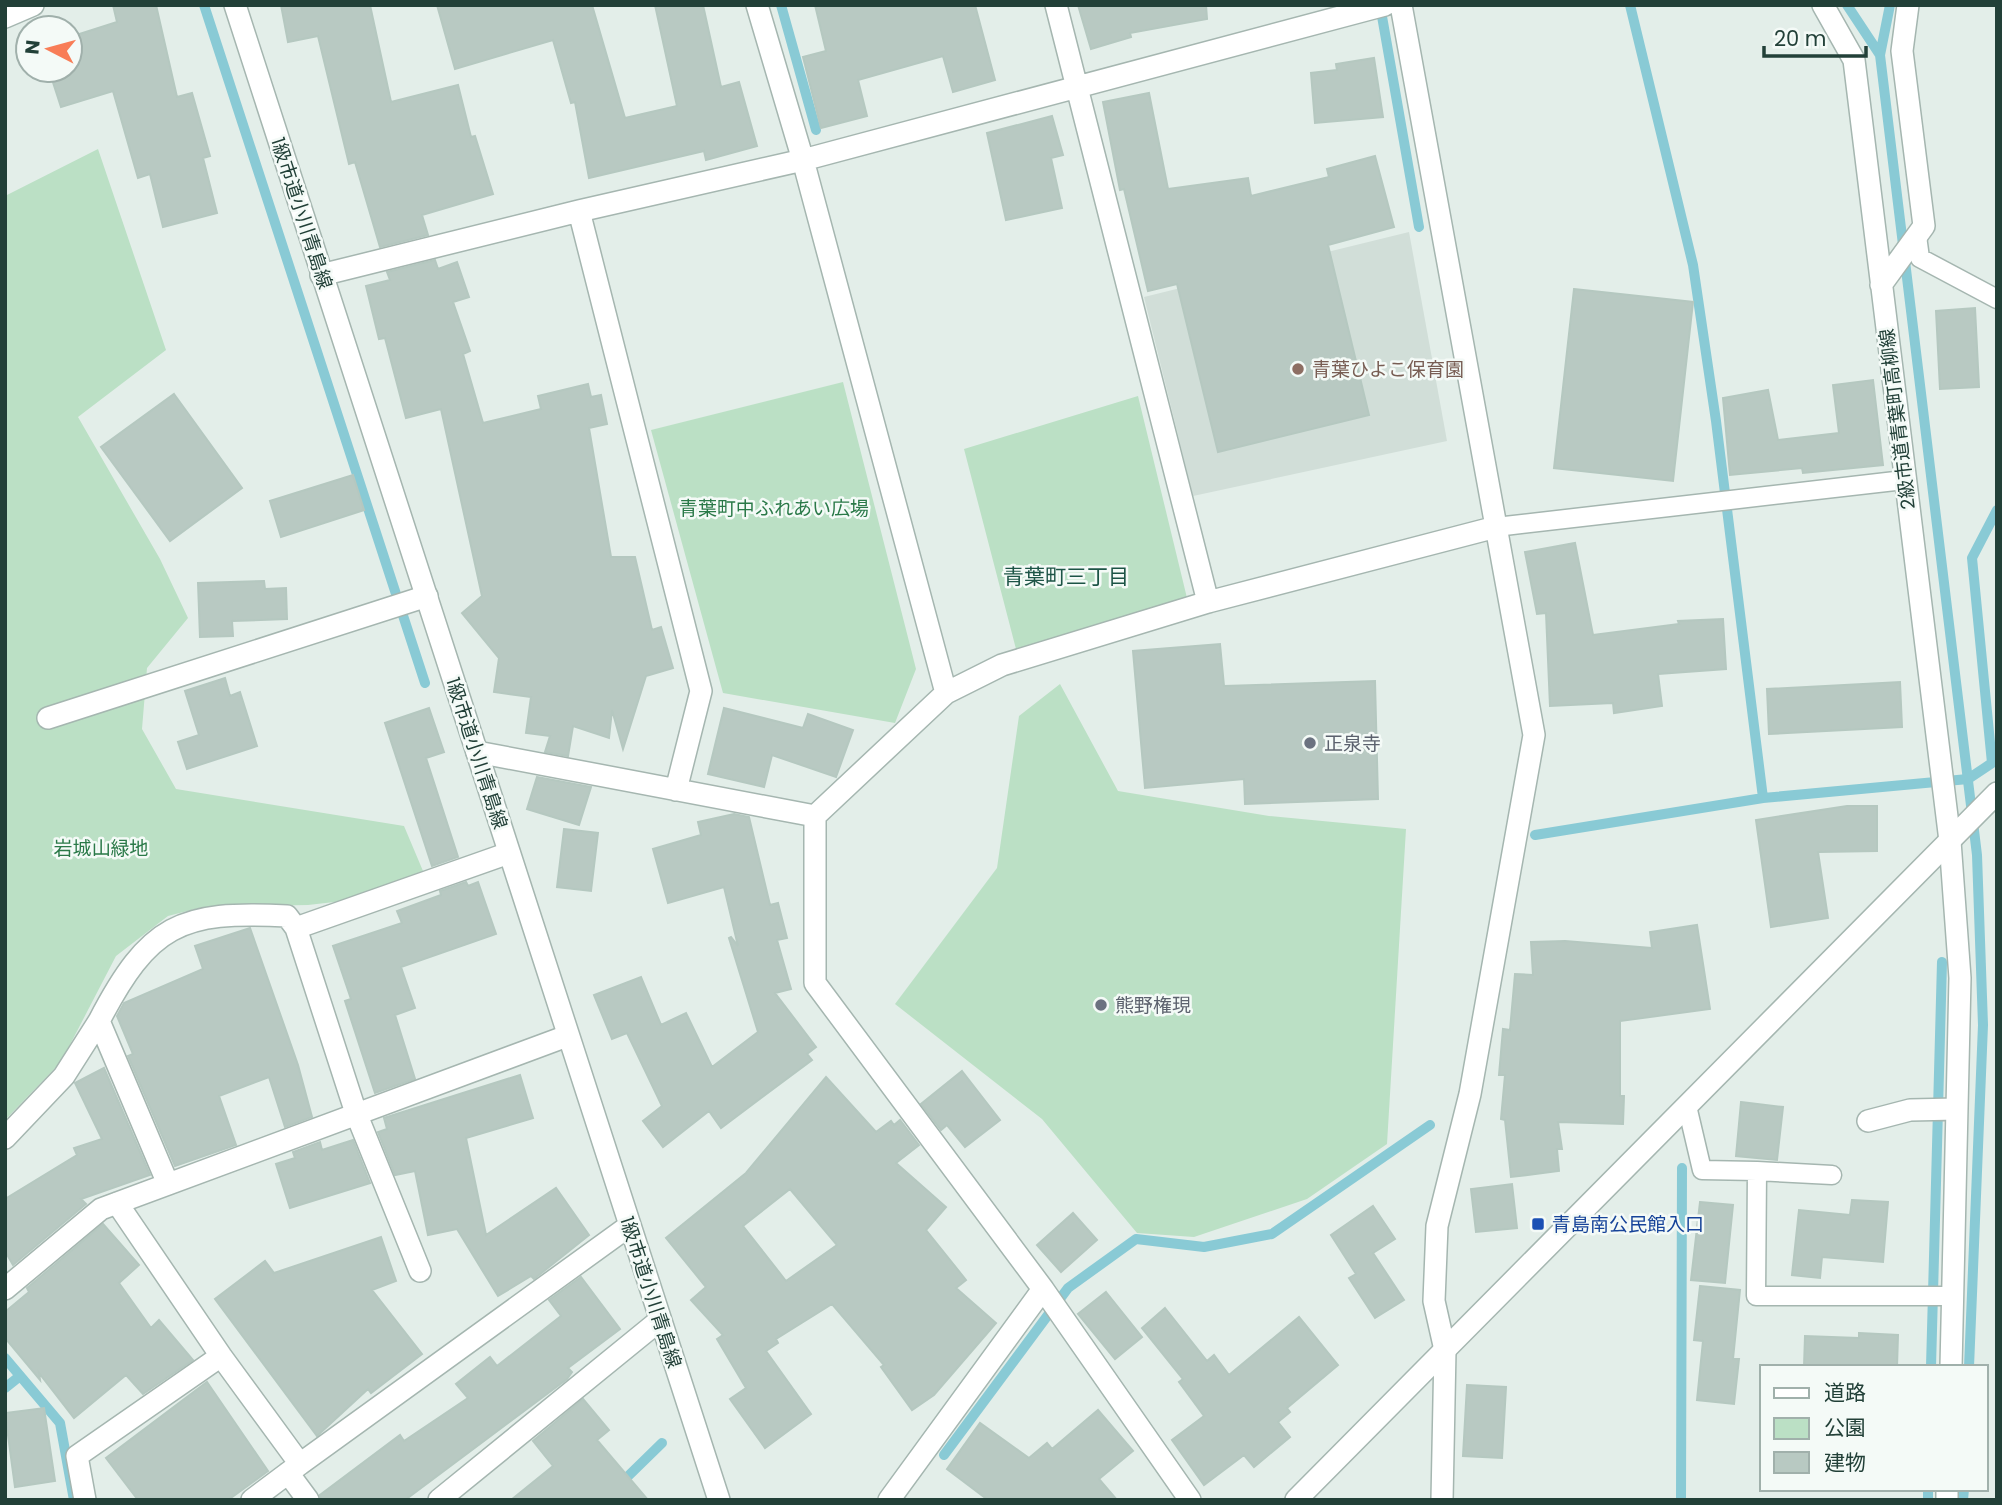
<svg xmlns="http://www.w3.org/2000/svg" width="2002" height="1505" viewBox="0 0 2002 1505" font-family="Poppins,'Noto Sans JP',sans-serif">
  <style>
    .built { fill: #d1ded8 }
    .green { fill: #bbe0c5 }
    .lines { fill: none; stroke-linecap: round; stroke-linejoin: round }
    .stream { stroke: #89cad5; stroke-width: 10 }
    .building { fill: #b8c9c2; stroke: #b5c8c0; stroke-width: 2; fill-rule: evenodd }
    .service-casing { stroke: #a5b6b0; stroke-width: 21 }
    .minor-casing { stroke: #a5b6b0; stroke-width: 24 }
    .tertiary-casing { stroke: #a5b6b0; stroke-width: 24 }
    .service { stroke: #fff; stroke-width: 18 }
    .minor { stroke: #fff; stroke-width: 21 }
    .tertiary { stroke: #fff; stroke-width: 21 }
    .education-dot { fill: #8d6e63; stroke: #f4faf7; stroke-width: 2.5 }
    .worship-dot { fill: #6b7280; stroke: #f4faf7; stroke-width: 2.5 }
    .transit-dot { fill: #1a4fb4; stroke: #f4faf7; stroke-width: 2.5 }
    .labels { text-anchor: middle; stroke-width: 5; stroke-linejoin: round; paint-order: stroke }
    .street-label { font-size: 19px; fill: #224038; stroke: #f4faf7 }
    .education-label { font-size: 19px; fill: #785e54; stroke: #f4faf7; text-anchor: start }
    .park-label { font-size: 19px; fill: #2a7948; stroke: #f4faf7 }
    .worship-label { font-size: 19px; fill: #5b616d; stroke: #f4faf7; text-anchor: start }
    .transit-label { font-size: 19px; fill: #164399; stroke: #f4faf7; text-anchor: start }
    .neighbourhood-label { font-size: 21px; fill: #1c5446; stroke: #f4faf7 }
  </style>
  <rect width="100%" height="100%" fill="#e3eee9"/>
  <path class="built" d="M1409 232 1447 441 1193 496 1144 297Z"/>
  <path class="green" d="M98 149 166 350 78 417 160 559 188 618 147 668 142 729 176 789 404 826 423 871 352 900 308 905 203 907 168 916 116 956 61 1062 5 1120V196Z
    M843 382 916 669 895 723 723 693 651 430Z
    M1138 396 1187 598 1016 649 964 449Z
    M1060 684 1118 791 1269 816 1406 829 1387 1144 1307 1199 1194 1237 1137 1233 1042 1119 895 1004 997 868 1019 716Z"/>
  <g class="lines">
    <path class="stream" d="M204 5 425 683
      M781 5 816 130
      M1380 5 1419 227
      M1630 5 1693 265 1716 421 1763 798
      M1847 5 1880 55
      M1890 5 1880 55 1977 855 1983 1025 1969 1367
      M1535 835 1763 798 1968 779 1992 763 1972 558 1997 510
      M5 1358 60 1423 74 1500
      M1931 1367 1942 962
      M5 1388 20 1376
      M944 1455 1068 1288 1136 1239 1204 1247 1272 1234 1430 1125
      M619 1485 662 1443
      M1681 1500 1682 1168
      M1928 1500V1489
      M1963 1500 1964 1489"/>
  </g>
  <path class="building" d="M113 5H156L177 97 192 93 210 156 203 158 217 213 163 227 150 174 138 178 113 91 61 107 49 70H70V37L117 22Z
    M281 5H370L391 102 458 85 471 137 475 136 493 194 422 215 428 235 380 247 355 162 349 164 318 36 288 42Z
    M437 5H592L625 118 677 106 655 5H703L721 87 739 82 757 146 706 160 704 151 589 178 575 102 571 103 553 40 455 69Z
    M815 5H975L995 80 953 92 943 56 858 80 867 116 821 128 803 57 826 51Z
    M1078 5H1206L1207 19 1130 33 1131 37 1091 49Z
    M1374 58 1383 117 1315 123 1311 73 1337 70 1336 64Z
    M1149 93 1168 189 1248 178 1251 196 1329 177 1327 169 1375 156 1394 227 1328 245 1369 415 1218 452 1177 284 1148 291 1124 189 1120 190 1103 102Z
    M1052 116 1063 155 1051 158 1062 208 1006 220 987 133Z
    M435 260 438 269 457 262 469 297 453 302 470 351 463 354 483 423 541 409 538 396 588 384 591 397 601 395 607 424 589 428 611 557H635L652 630 661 627 673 668 646 676 623 749 612 710 609 738 573 726 568 756 545 752 550 736 526 733 531 697 494 692 499 658 462 613 482 596 441 409 406 418 385 338 379 339 366 286 390 280 387 272Z
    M1574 289 1693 302 1673 481 1554 468Z
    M1975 308 1979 387 1940 389 1936 311Z
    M1873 380 1883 465 1803 473 1802 468 1730 475 1723 398 1768 390 1778 440 1839 433 1833 385Z
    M174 394 242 488 170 541 101 447Z
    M353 475 364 510 281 537 270 501Z
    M1575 543 1593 635 1679 624 1678 621 1723 619 1726 669 1658 674 1662 706 1614 713 1613 703 1550 706 1546 613 1537 614 1525 552Z
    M264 581 265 589 286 588 287 619 232 621 233 636 200 637 198 583Z
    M1220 644 1224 686 1375 681 1378 799 1245 804 1244 779 1145 788 1133 651Z
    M225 678 230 696 240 692 257 746 187 769 178 742 199 735 185 691Z
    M1900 682 1902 727 1769 734 1767 689Z
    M429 708 444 752 426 758 458 857 432 866 385 723Z
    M724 708 803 728 808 714 853 730 836 777 772 755 764 787 708 774Z
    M537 777 591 787 579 825 527 809Z
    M1847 806H1877V851L1818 852 1828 918 1771 927 1756 820Z
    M734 814 749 817 770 905 778 903 787 938 777 940 791 989 775 993 816 1047 807 1054 812 1060 721 1128 709 1111 663 1147 643 1121 662 1106 627 1033 612 1039 594 995 641 977 661 1025 686 1013 712 1067 758 1032 729 938 731 937 738 946 724 887 668 903 653 849 701 835 698 822Z
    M564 829 598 833 591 891 557 887Z
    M466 882 468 886 478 882 496 934 401 967 415 1008 395 1015 415 1079 375 1093 345 1001 351 999 333 946 402 923 397 911 441 895 440 891Z
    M1697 925 1710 1009 1620 1021V1096H1624L1623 1124 1558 1122 1562 1149H1557L1559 1171 1511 1177 1505 1120 1501 1119 1505 1075H1499L1503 1029 1510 1030 1515 974 1533 975 1531 942 1565 941 1652 948 1650 932Z
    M250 928 298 1065 312 1117 285 1127 269 1077 219 1096 236 1145 175 1166 128 1056 133 1054 117 1016 124 1003 203 969 195 946Z
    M104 1068 150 1175 81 1199 86 1204 13 1265 5 1251V1199L77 1155 74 1148 102 1139 75 1083Z
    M962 1071 1000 1120 965 1147 947 1125 941 1130 921 1104Z
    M520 1075 533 1118 466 1138 486 1235 556 1188 589 1235 534 1279 531 1276 498 1296 457 1229 428 1235 415 1171 395 1175 378 1132 387 1129 384 1118Z
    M826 1077 876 1132 891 1121 894 1125 900 1120 919 1145 896 1163 946 1207 926 1230 966 1280 956 1288 996 1323 934 1395 912 1410 881 1367 884 1365 832 1304 776 1339 778 1343 766 1351 811 1414 765 1448 730 1399 746 1388 717 1339 723 1335 691 1300 706 1287 666 1238 746 1173ZM790 1189 837 1245 786 1281 743 1226Z
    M1741 1102 1783 1107 1777 1160 1736 1156Z
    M353 1140 370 1183 290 1208 276 1164 295 1158 293 1152 320 1142 322 1150Z
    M1512 1184 1517 1228 1476 1232 1471 1189Z
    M1852 1200 1888 1202 1883 1262 1822 1257 1820 1278 1792 1275 1799 1210 1850 1215Z
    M1700 1202 1733 1205 1725 1283 1691 1280Z
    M1373 1206 1395 1239 1373 1253 1404 1300 1375 1318 1349 1278 1356 1274 1331 1235Z
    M1073 1213 1097 1240 1061 1272 1037 1245Z
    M103 1224 139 1265 119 1283 151 1328 159 1320 193 1360 143 1394 126 1375 74 1418 39 1373 40 1380 5 1338V1312L29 1292 27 1288Z
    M381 1237 396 1281 372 1290 422 1354 371 1393 368 1389 317 1436 215 1299 265 1261 274 1273Z
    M581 1277 620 1329 568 1368 572 1372 567 1379 405 1500H321L320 1495 400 1435 404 1441 468 1398 456 1384 490 1357 497 1366 561 1316 549 1300Z
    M1700 1286 1740 1290 1733 1359H1739L1734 1404 1697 1400 1703 1341 1694 1340Z
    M1106 1292 1142 1337 1115 1359 1078 1314Z
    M1165 1308 1207 1361 1214 1355 1229 1375 1299 1317 1338 1365 1287 1408 1290 1412 1278 1422 1290 1437 1254 1467 1244 1455 1204 1485 1172 1440 1204 1416 1179 1382 1183 1379 1142 1328Z
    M1859 1333 1898 1335 1897 1367H1804L1805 1336 1859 1338Z
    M207 1382 268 1471 228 1500H138L106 1458Z
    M1467 1385 1506 1387 1502 1458 1463 1456Z
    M583 1399 609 1430 597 1440 648 1500H511L553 1466 533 1441Z
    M44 1408 55 1481 15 1487 5 1413Z
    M1098 1410 1133 1451 1099 1479 1117 1500H988L947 1469 980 1423 1029 1458 1047 1443 1052 1449Z"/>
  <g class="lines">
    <g class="service-casing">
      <path id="service" d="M1917 236 1920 258 1997 299
        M1496 527 1904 480
        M1687 1106 1702 1170 1757 1171 1756 1296H1953
        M1757 1171 1832 1175"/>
    </g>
    <g class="minor-casing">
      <path id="minor" d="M757 5 803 160 946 693
        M1056 5 1208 602
        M1401 5 1534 735 1470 1094 1437 1226 1434 1301 1445 1350 1442 1500
        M1823 5 1854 60 1950 841 1960 978 1951 1367
        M5 17 33 5
        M579 211 701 691 676 790
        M321 275 579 211 803 160 1385 5
        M1881 285 1924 226 1902 51 1908 5
        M48 718 427 596
        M477 752 815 816
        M1868 1121 1910 1110 1957 1109
        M5 1138 64 1076 99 1021
        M168 1184 99 1021C149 925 180 910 287 916L296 928
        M117 1203 221 1356 300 1464 629 1226
        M420 1271 356 1113 296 928 509 853
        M5 1289 101 1209 567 1036
        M288 1473 308 1500
        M85 1500 77 1456 221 1356
        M252 1500 300 1464
        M439 1500 660 1320
        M889 1500 1043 1289
        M1190 1500 1043 1289 815 983V816L946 693 1002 665 1208 602 1496 527
        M1947 1500V1489"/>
    </g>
    <g class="tertiary-casing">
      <path id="tertiary" d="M235 5 719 1500
        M1296 1500 1997 793"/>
    </g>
    <use href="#service" class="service"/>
    <use href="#minor" class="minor"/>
    <use href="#tertiary" class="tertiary"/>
  </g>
  <circle class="education-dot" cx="1298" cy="369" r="7"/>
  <g class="worship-dot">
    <circle cx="1310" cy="743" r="7"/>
    <circle cx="1101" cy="1005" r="7"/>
  </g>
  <rect class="transit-dot" x="1531" y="1217" width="14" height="14" rx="3.5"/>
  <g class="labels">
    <g class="street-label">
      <text transform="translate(302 213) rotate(72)" y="7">1級市道小川青島線</text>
      <text transform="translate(1897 419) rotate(-97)" y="7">2級市道青葉町高柳線</text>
      <text transform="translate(477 753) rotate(72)" y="7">1級市道小川青島線</text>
      <text transform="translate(651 1292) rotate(72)" y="7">1級市道小川青島線</text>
    </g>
    <g class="education-label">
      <text x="1312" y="376">青葉ひよこ保育園</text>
    </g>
    <g class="park-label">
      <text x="774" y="515">青葉町中ふれあい広場</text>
      <text x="101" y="855">岩城山緑地</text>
    </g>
    <g class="worship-label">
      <text x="1324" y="750">正泉寺</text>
      <text x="1115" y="1012">熊野権現</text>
    </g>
    <g class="transit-label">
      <text x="1552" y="1231">青島南公民館入口</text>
    </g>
    <g class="neighbourhood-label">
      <text x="1066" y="584">青葉町三丁目</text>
    </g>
  </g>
  <rect width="2002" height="1505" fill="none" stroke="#224038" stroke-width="14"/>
  <rect x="1760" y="1365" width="228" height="126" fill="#f4faf7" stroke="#a0b0ab" stroke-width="2"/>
  <rect x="1774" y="1388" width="35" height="10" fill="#ffffff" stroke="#a0b0ab" stroke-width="2"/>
  <text x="1824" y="1400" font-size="21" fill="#224038">道路</text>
  <rect x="1774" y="1418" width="35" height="21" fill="#bbe0c5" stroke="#a0b0ab" stroke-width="2"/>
  <text x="1824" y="1435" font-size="21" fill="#224038">公園</text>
  <rect x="1774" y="1452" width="35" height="21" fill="#b8c9c2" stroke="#a0b0ab" stroke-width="2"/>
  <text x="1824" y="1470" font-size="21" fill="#224038">建物</text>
  <g transform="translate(49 49) rotate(276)"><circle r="33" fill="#f4faf7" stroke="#a0b0ab" stroke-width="2"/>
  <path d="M0-5L12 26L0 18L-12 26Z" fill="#f87d57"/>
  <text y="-10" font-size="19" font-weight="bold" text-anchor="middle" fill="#224038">N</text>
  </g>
  <path d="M1764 46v10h102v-10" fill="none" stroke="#224038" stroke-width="3.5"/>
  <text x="1774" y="46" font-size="21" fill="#224038" stroke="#f4faf7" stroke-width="5" paint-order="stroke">20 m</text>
</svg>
